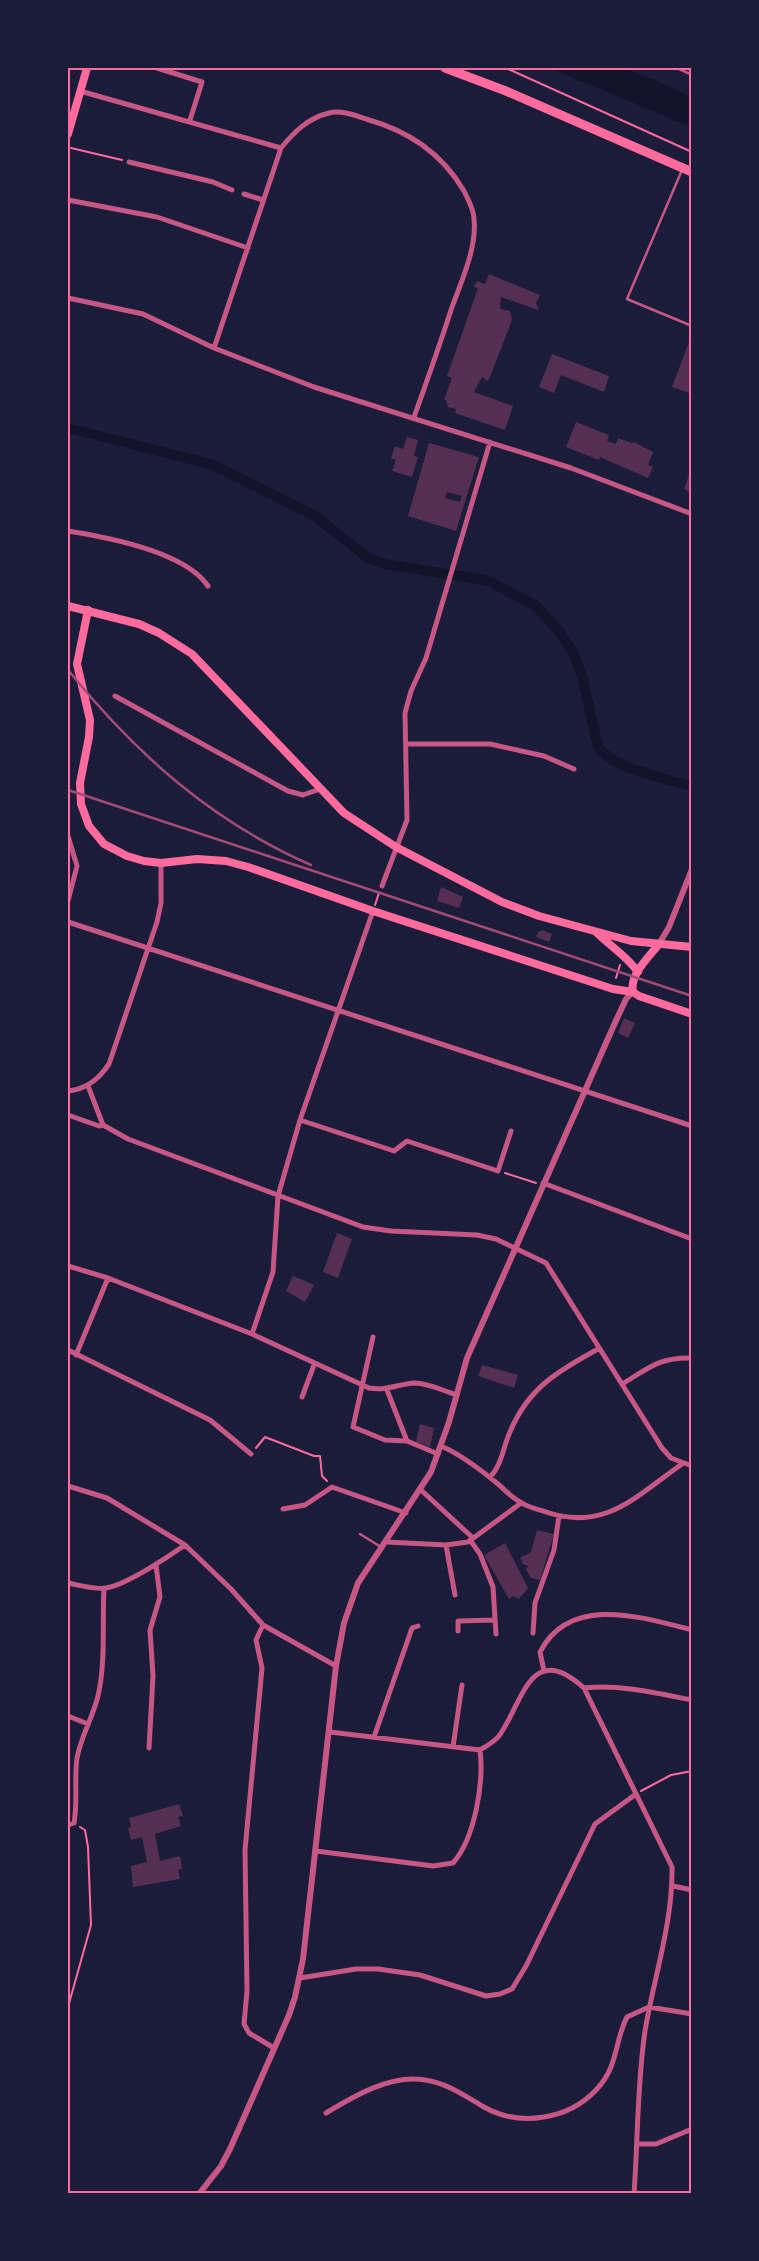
<svg xmlns="http://www.w3.org/2000/svg" width="759" height="2261" viewBox="0 0 759 2261" font-family="Roboto,sans-serif">
  <style>
    .water { fill: #12122b }
    .lines { fill: none; stroke-linecap: round; stroke-linejoin: round }
    .canal { stroke: #12122b; stroke-width: 10 }
    .building { fill: #542f53; fill-rule: evenodd }
    .path { stroke: #ff6b9d; stroke-width: 2 }
    .service { stroke: #c65784; stroke-width: 2.5 }
    .minor { stroke: #c65784; stroke-width: 5 }
    .tertiary { stroke: #c65784; stroke-width: 6 }
    .secondary { stroke: #ff6b9d; stroke-width: 8 }
    .primary { stroke: #ff6b9d; stroke-width: 9 }
    .rail { stroke: #a44b75; stroke-width: 2.5 }
    .neatline { fill: none; stroke: #ff6b9d; stroke-width: 2 }
  </style>
  <rect width="100%" height="100%" fill="#1b1b3a"/>
  <path class="water" d="M550 68H625L691 96V127Z"/>
  <g class="lines">
    <path class="canal" d="M68 428 213 465 315 516 368 558 385 564 489 581 536 606 559 631 573 652 582 676 598 747C616 770 664 778 692 786"/>
  </g>
  <path class="building" d="M489 274 540 295 536 303 539 310 501 297 500 309 510 311 512 320 490 377 488 381 482 377 474 392 513 406 505 430 455 413 456 409 448 407 446 400H444L452 378 447 376 478 288 474 287 477 281 485 284Z
    M691 337 692 338V394L672 387Z
    M552 354 609 376 604 392 561 375 554 393 539 387Z
    M576 422 609 435 607 441 616 444 618 438 632 443 634 442 653 452 648 465 653 467 648 478 600 457 599 460 566 447Z
    M407 437 418 440 414 456 418 457 412 477 392 471 396 460 391 458 395 446 403 449Z
    M429 443 479 457 456 531 408 516ZM447 492 462 496 460 502 445 498Z
    M689 475 692 476V494L684 489Z
    M441 887 463 897 459 908 437 901Z
    M542 930 552 934 549 942 536 937 538 932Z
    M624 1018 635 1023 628 1038 618 1033Z
    M337 1233 352 1239 338 1278 323 1272Z
    M293 1276 314 1285 305 1302 286 1291Z
    M482 1365 518 1375 514 1388 478 1376Z
    M420 1424 434 1428 430 1447 416 1442Z
    M537 1530 554 1534 540 1580 531 1578 526 1570 528 1566 523 1564 520 1558 531 1552Z
    M505 1543 528 1588 519 1599 513 1596 509 1599 484 1555Z
    M179 1804 183 1816 178 1817 181 1826 155 1834 160 1861 180 1856 182 1869 178 1870 180 1879 133 1887 131 1866 147 1862 142 1837 131 1840 128 1828 131 1827 129 1818Z"/>
  <g class="lines">
    <path class="path" d="M506 68 692 152
      M71 148 122 160
      M375 905 379 893
      M616 978 620 965
      M505 1173 536 1183
      M256 1448 265 1437 314 1456H320L322 1476 327 1481
      M641 1791 671 1775 692 1771
      M68 2007 91 1925 88 1847 85 1830 80 1827"/>
    <path class="service" d="M677 68 692 75
      M682 170 627 299 692 326
      M360 1534 381 1547"/>
    <path class="minor" d="M157 68 202 82 190 120
      M80 91 281 148
      M129 162 213 182 232 190
      M244 194 263 200
      M68 200 157 217 248 248
      M68 298 143 314 214 348 314 387 571 468 692 514
      M214 348 281 148C294 132 308 118 329 113 341 110 354 115 366 119 408 131 441 152 464 191 468 199 474 210 474 219 477 247 462 280 452 307 440 344 427 381 414 417
      M68 531C106 537 185 552 208 586
      M115 696 288 791 303 795 320 789
      M406 744H490L544 756 574 769
      M68 836 77 866 68 901
      M382 886 407 820 405 713 411 691 426 658 490 442
      M68 922 692 1126
      M88 1086 103 1125 128 1139 363 1227 391 1231 477 1235 496 1239 546 1263 662 1448 671 1458 692 1466
      M68 1091C87 1089 99 1079 109 1064L157 922 161 903V863
      M68 1115 99 1126 103 1125
      M300 1120 394 1151 407 1141 498 1171 511 1131
      M543 1183 692 1239
      M68 1266 108 1278 252 1334 369 1388C388 1391 397 1384 415 1383 428 1383 444 1391 457 1395
      M252 1334 273 1272 278 1196 300 1120 373 911
      M373 1337 353 1427 385 1440 407 1441
      M68 1350 210 1420 251 1454
      M76 1355 108 1278
      M622 1384C649 1368 659 1357 692 1358
      M387 1390 407 1441 438 1454
      M302 1397 314 1365
      M441 1446C462 1455 481 1470 498 1484 505 1490 513 1499 522 1503 528 1507 536 1509 543 1511 604 1533 635 1497 682 1464
      M490 1477C502 1465 503 1447 510 1432 528 1388 558 1371 598 1349
      M68 1486 107 1498 185 1545
      M421 1490 473 1538
      M283 1509 305 1505 332 1487 406 1513
      M470 1540 480 1554 493 1587 496 1634
      M387 1542 446 1545 468 1542 521 1503
      M446 1545 455 1595
      M68 1583C79 1585 95 1590 106 1588 126 1585 168 1557 185 1545L231 1589 263 1625 336 1666
      M263 1625 256 1640 262 1668 245 1850 247 1991 244 2024 249 2033 274 2048
      M458 1631V1621L494 1620
      M533 1633 535 1603 554 1550 559 1516
      M544 1671 540 1652C570 1594 641 1617 692 1630
      M584 1688C620 1684 656 1693 692 1700
      M68 1716 88 1724
      M330 1732 480 1750C487 1746 494 1742 499 1736 523 1703 530 1639 584 1688L672 1867C673 1922 654 1977 645 2031 637 2085 638 2139 634 2194
      M374 1737 412 1628 418 1626
      M453 1747 462 1685
      M149 1748 153 1676 150 1630 160 1597 156 1565
      M68 1825 74 1823C78 1801 74 1779 77 1758 81 1736 93 1717 98 1696 106 1661 102 1624 104 1588
      M316 1851 433 1866 453 1863C475 1838 484 1783 480 1750
      M673 1886 692 1890
      M300 1978 356 1969H378L420 1975 486 1996 500 1994 512 1989 526 1966 595 1824 636 1794
      M326 2113C354 2096 391 2074 425 2080 447 2083 465 2096 484 2107 519 2127 568 2120 596 2090 619 2066 614 2042 627 2017L649 2007 692 2014
      M637 2144H656L692 2129"/>
    <path class="tertiary" d="M659 944 669 927 692 869
      M199 2194 221 2166 230 2149 289 2015 295 1997 303 1959 336 1666 344 1623 358 1583 431 1472 449 1422 467 1358 614 1025 626 999 633 992"/>
    <path class="secondary" d="M68 134 87 68
      M68 606 139 624 159 633 192 654 344 813 396 847 502 902 539 916 631 941 692 947
      M88 610 77 664 90 720 89 737 80 783 81 804 89 826 104 844 127 856 144 861 161 863 197 859 226 861 248 867 373 911 613 989 633 992 639 996 692 1014
      M596 932C610 946 627 956 638 972
      M633 992C629 975 649 957 659 944"/>
    <path class="primary" d="M445 68 506 91 692 172"/>
    <path class="rail" d="M68 670C136 754 211 821 311 865
      M68 790 692 996"/>
  </g>
  <rect width="759" height="2261" fill="none" stroke="#1b1b3a" stroke-width="138"/>
  <rect x="69" y="69" width="621" height="2123" class="neatline"/>
</svg>
